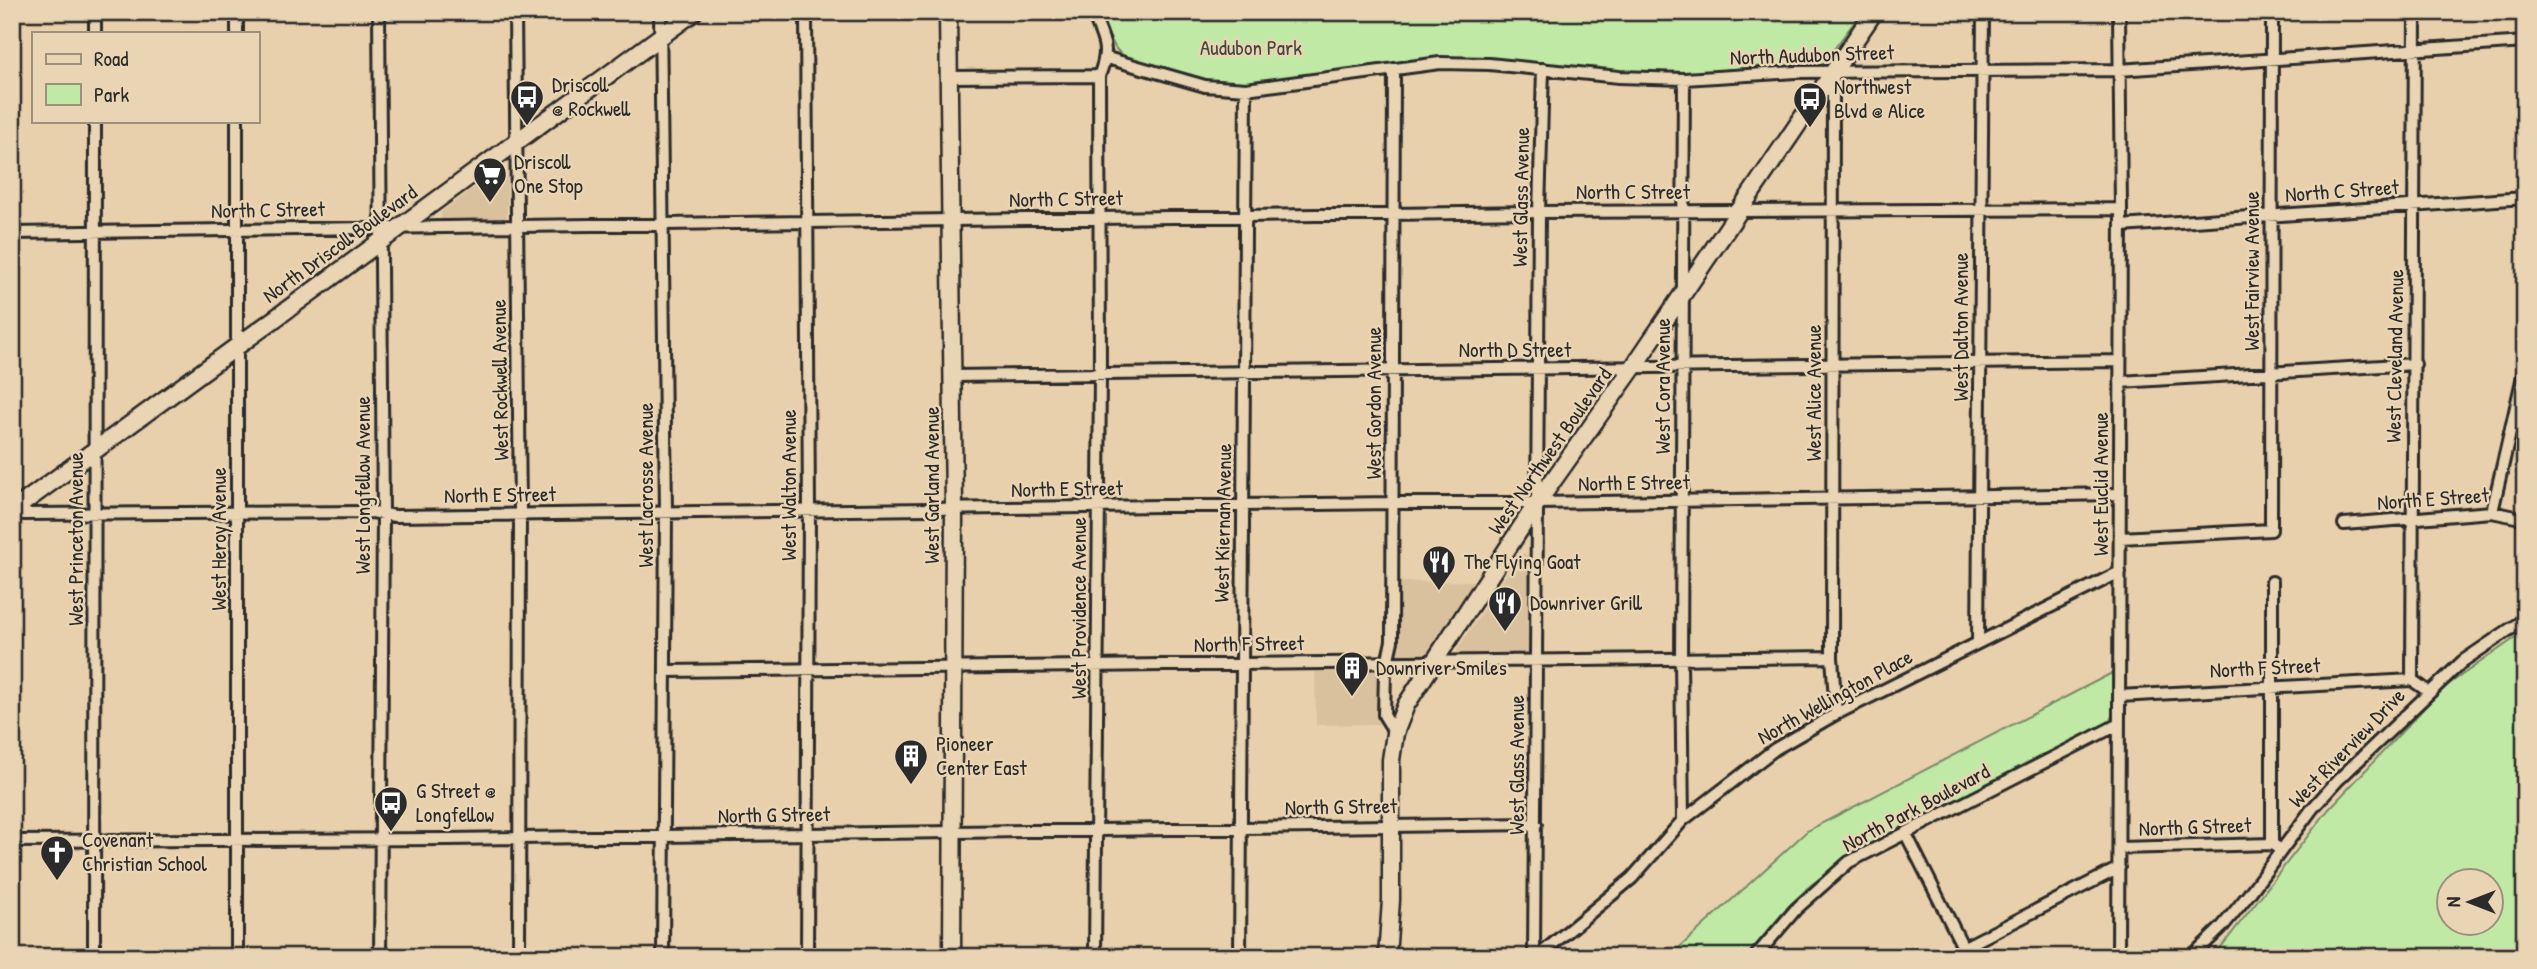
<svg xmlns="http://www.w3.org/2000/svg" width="2537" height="969" viewBox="0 0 2537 969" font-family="'Patrick Hand',sans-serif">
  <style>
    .built { fill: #dac19e }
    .green { fill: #c0e9a5; stroke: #768a68; stroke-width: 2; fill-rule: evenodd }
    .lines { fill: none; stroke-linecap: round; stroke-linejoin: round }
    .street-casing { stroke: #2b2b2b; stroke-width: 16 }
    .secondary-casing { stroke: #2b2b2b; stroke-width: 21 }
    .street { stroke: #e9d4b3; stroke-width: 10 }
    .secondary { stroke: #e9d4b3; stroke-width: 16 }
    .labels { text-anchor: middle; stroke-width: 5; stroke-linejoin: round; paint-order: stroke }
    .park-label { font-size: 21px; fill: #41483d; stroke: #e9d4b3 }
    .street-label { font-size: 21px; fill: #2b2b2b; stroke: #e9d4b3 }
    .poi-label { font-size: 21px; fill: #2b2b2b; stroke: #e9d4b3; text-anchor: start }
  </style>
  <rect width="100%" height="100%" fill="#e9d0ac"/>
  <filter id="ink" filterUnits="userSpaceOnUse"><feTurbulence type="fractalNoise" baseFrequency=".0143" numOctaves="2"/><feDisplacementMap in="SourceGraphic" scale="14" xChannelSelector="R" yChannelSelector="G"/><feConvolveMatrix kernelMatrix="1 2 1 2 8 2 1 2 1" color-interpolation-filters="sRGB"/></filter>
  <g filter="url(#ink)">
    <path class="built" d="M499 170 507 176V215L504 220 446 222 441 220V212Z
      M1524 553 1532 558 1530 654 1461 658 1458 656 1457 650 1518 557Z
      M1476 581 1426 656 1399 657 1396 652 1397 582Z
      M1377 670 1380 674V724L1316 725 1315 671Z"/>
    <path class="green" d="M1096 12H1862L1821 66H1765L1685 74H1628L1498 60H1460L1254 84 1206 82 1125 57 1116 49Z
      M2525 631V957H2209L2221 947 2329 809 2442 689ZM2450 881H2492V923H2450Z
      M2112 673V716L2109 722 1847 858 1811 885 1787 908 1746 957H1669L1807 831Z"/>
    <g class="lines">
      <g class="street-casing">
        <path id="street" d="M237 12V33
          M379 12 383 514 380 957
          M515 12 520 514 519 957
          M660 12 666 512 663 957
          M806 12 809 509 807 957
          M1092 12C1103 40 1111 47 1099 76L1100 374 1095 957
          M2415 12 2412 680 2429 692
          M95 33V12
          M1107 58 1205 86 1246 89 1440 63 1489 64 1619 77 1684 79 1796 72 2119 70 2525 42
          M1394 69 1392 641 1385 672 1384 715 1395 733
          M1833 74 1832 657 1836 714
          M948 77 1099 76
          M237 121V957
          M2121 226 2525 198
          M12 233 1539 212 2121 209
          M953 376 2120 361
          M2120 382 2415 364
          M17 507 23 514 372 512 395 516 1393 503H1537L2120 494
          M2492 512 2525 367
          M2344 524 2492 512 2525 519
          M2120 538 2271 530 2272 12
          M2272 582V844L2281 850
          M1978 642 1983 12
          M665 671 1832 657
          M2119 696 2412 680
          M1683 820 1681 660 1684 79
          M1906 834 1968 957
          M12 841 448 839 1536 824
          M2119 848 2272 844
          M94 957 95 121
          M1240 957 1246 89
          M1534 957 1539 212 1543 69
          M1537 957 1632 878 1683 820 1775 749 1836 714 2120 572
          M1755 957 1796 909 1849 862 2119 724
          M1945 957 2119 868
          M2118 957 2121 209 2119 12
          M2191 957 2222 927 2249 894 2312 809 2338 780 2463 661 2525 619"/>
      </g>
      <g class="secondary-casing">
        <path id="secondary" d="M948 12 954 509 952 957
          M12 511 694 12
          M1387 957 1391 900V760L1395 733 1406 705 1537 503 1632 369 1874 12"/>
      </g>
      <use href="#street" class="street"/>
      <use href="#secondary" class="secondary"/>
    </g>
  </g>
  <defs>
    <g id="bus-pin" transform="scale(1.75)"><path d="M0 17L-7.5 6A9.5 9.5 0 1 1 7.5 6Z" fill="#2b2b2b" stroke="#e9d4b3"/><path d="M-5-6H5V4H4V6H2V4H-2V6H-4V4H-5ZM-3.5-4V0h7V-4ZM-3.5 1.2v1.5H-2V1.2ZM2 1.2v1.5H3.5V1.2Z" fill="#fff"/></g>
    <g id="supermarket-pin" transform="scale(1.75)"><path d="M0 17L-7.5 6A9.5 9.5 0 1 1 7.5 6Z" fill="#2b2b2b" stroke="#e9d4b3"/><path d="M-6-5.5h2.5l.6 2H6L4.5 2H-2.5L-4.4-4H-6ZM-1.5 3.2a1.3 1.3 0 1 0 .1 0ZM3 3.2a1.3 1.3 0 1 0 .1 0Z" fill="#fff"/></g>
    <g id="restaurant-pin" transform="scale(1.75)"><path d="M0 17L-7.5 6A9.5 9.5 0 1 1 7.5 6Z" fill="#2b2b2b" stroke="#e9d4b3"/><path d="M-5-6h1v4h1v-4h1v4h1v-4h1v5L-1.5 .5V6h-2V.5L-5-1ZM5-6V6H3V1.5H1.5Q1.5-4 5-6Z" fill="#fff"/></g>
    <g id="building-pin" transform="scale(1.75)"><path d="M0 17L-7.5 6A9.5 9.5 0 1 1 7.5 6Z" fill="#2b2b2b" stroke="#e9d4b3"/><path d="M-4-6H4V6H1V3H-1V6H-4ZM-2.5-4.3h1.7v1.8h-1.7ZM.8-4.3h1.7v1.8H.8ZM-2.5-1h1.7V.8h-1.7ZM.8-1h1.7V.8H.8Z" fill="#fff"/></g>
    <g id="church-pin" transform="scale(1.75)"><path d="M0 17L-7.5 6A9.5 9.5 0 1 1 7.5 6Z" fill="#2b2b2b" stroke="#e9d4b3"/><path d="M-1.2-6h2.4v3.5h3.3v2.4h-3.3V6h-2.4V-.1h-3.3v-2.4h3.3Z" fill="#fff"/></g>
  </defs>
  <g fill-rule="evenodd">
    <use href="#bus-pin" x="527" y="97"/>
    <use href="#bus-pin" x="1810" y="99"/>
    <use href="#supermarket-pin" x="490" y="174"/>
    <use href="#restaurant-pin" x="1439" y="562"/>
    <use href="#restaurant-pin" x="1505" y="603"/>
    <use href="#building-pin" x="1352" y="668"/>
    <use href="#building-pin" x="911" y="756"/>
    <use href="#bus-pin" x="391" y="803"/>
    <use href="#church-pin" x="57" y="852"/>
  </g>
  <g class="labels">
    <g class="park-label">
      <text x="1251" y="55">Audubon Park</text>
    </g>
    <g class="street-label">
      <text transform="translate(1812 55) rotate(-2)" y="7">North Audubon Street</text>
      <text transform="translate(2342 191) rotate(-4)" y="7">North C Street</text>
      <text x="1633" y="199">North C Street</text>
      <text transform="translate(1521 197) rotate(-89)" y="7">West Glass Avenue</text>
      <text transform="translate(1066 199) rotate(-1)" y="7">North C Street</text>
      <text transform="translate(268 210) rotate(-1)" y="7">North C Street</text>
      <text transform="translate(340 244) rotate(-36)" y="7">North Driscoll Boulevard</text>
      <text transform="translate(2252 271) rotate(-90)" y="7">West Fairview Avenue</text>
      <text transform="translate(1961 327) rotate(-90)" y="7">West Dalton Avenue</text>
      <text x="1515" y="357">North D Street</text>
      <text transform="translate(2395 356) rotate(-89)" y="7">West Cleveland Avenue</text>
      <text transform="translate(500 380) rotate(-91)" y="7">West Rockwell Avenue</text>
      <text transform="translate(1663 386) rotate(-90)" y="7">West Cora Avenue</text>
      <text transform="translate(1814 393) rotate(-90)" y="7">West Alice Avenue</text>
      <text transform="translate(1374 403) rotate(-90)" y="7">West Gordon Avenue</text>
      <text transform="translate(1550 451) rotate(-55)" y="7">West Northwest Boulevard</text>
      <text transform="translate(1634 483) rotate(-1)" y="7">North E Street</text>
      <text transform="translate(2101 484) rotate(-90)" y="7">West Euclid Avenue</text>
      <text transform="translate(363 485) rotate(-90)" y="7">West Longfellow Avenue</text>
      <text transform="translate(646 485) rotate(-90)" y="7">West Lacrosse Avenue</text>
      <text transform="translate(789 485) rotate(-90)" y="7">West Walton Avenue</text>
      <text transform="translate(932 485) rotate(-90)" y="7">West Garland Avenue</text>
      <text transform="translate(1067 489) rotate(-1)" y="7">North E Street</text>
      <text transform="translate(500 495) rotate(-1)" y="7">North E Street</text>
      <text transform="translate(2433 499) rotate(-4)" y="7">North E Street</text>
      <text transform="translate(1223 523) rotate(-89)" y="7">West Kiernan Avenue</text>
      <text transform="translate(76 539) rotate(-90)" y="7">West Princeton Avenue</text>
      <text transform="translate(219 539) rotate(-90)" y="7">West Heroy Avenue</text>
      <text transform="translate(1079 608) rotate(-90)" y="7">West Providence Avenue</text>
      <text transform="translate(1249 644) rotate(-1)" y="7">North F Street</text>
      <text transform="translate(2265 668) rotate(-3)" y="7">North F Street</text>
      <text transform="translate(1835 697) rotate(-29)" y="7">North Wellington Place</text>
      <text transform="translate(2347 748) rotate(-46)" y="7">West Riverview Drive</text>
      <text transform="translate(1517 765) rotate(-90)" y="7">West Glass Avenue</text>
      <text transform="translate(1341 807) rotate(-1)" y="7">North G Street</text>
      <text transform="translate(1916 808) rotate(-28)" y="7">North Park Boulevard</text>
      <text transform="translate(774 815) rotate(-1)" y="7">North G Street</text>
      <text transform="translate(2195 827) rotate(-2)" y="7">North G Street</text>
    </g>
    <g class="poi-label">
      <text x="552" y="92">Driscoll<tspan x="552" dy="24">@ Rockwell</tspan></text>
      <text x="1834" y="94">Northwest<tspan x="1834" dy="24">Blvd @ Alice</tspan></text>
      <text x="514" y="169">Driscoll<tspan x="514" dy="24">One Stop</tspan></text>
      <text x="1464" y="569">The Flying Goat</text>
      <text x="1530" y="610">Downriver Grill</text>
      <text x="1376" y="675">Downriver Smiles</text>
      <text x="936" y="751">Pioneer<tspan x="936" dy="24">Center East</tspan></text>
      <text x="416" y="798">G Street @<tspan x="416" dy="24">Longfellow</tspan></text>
      <text x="82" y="847">Covenant<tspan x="82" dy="24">Christian School</tspan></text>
    </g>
  </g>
  <rect width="2537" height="969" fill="none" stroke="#e9d4b3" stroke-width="42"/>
  <rect x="21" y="21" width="2495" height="927" fill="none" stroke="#2b2b2b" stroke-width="2.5" filter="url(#ink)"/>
  <rect x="32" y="32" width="228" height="91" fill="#e9d4b3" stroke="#9d907d" stroke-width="2"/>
  <rect x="46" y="54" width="35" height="10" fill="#e9d4b3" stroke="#9d907d" stroke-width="2"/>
  <text x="94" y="66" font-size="21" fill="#2b2b2b">Road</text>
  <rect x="46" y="84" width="35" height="21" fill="#c0e9a5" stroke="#9d907d" stroke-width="2"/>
  <text x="94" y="102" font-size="21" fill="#2b2b2b">Park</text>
  <g transform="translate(2470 902) rotate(270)"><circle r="33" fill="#e9d4b3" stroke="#9d907d" stroke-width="2"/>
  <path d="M0-5L12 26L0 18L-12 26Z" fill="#2b2b2b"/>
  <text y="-10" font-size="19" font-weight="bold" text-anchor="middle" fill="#2b2b2b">N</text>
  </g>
</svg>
